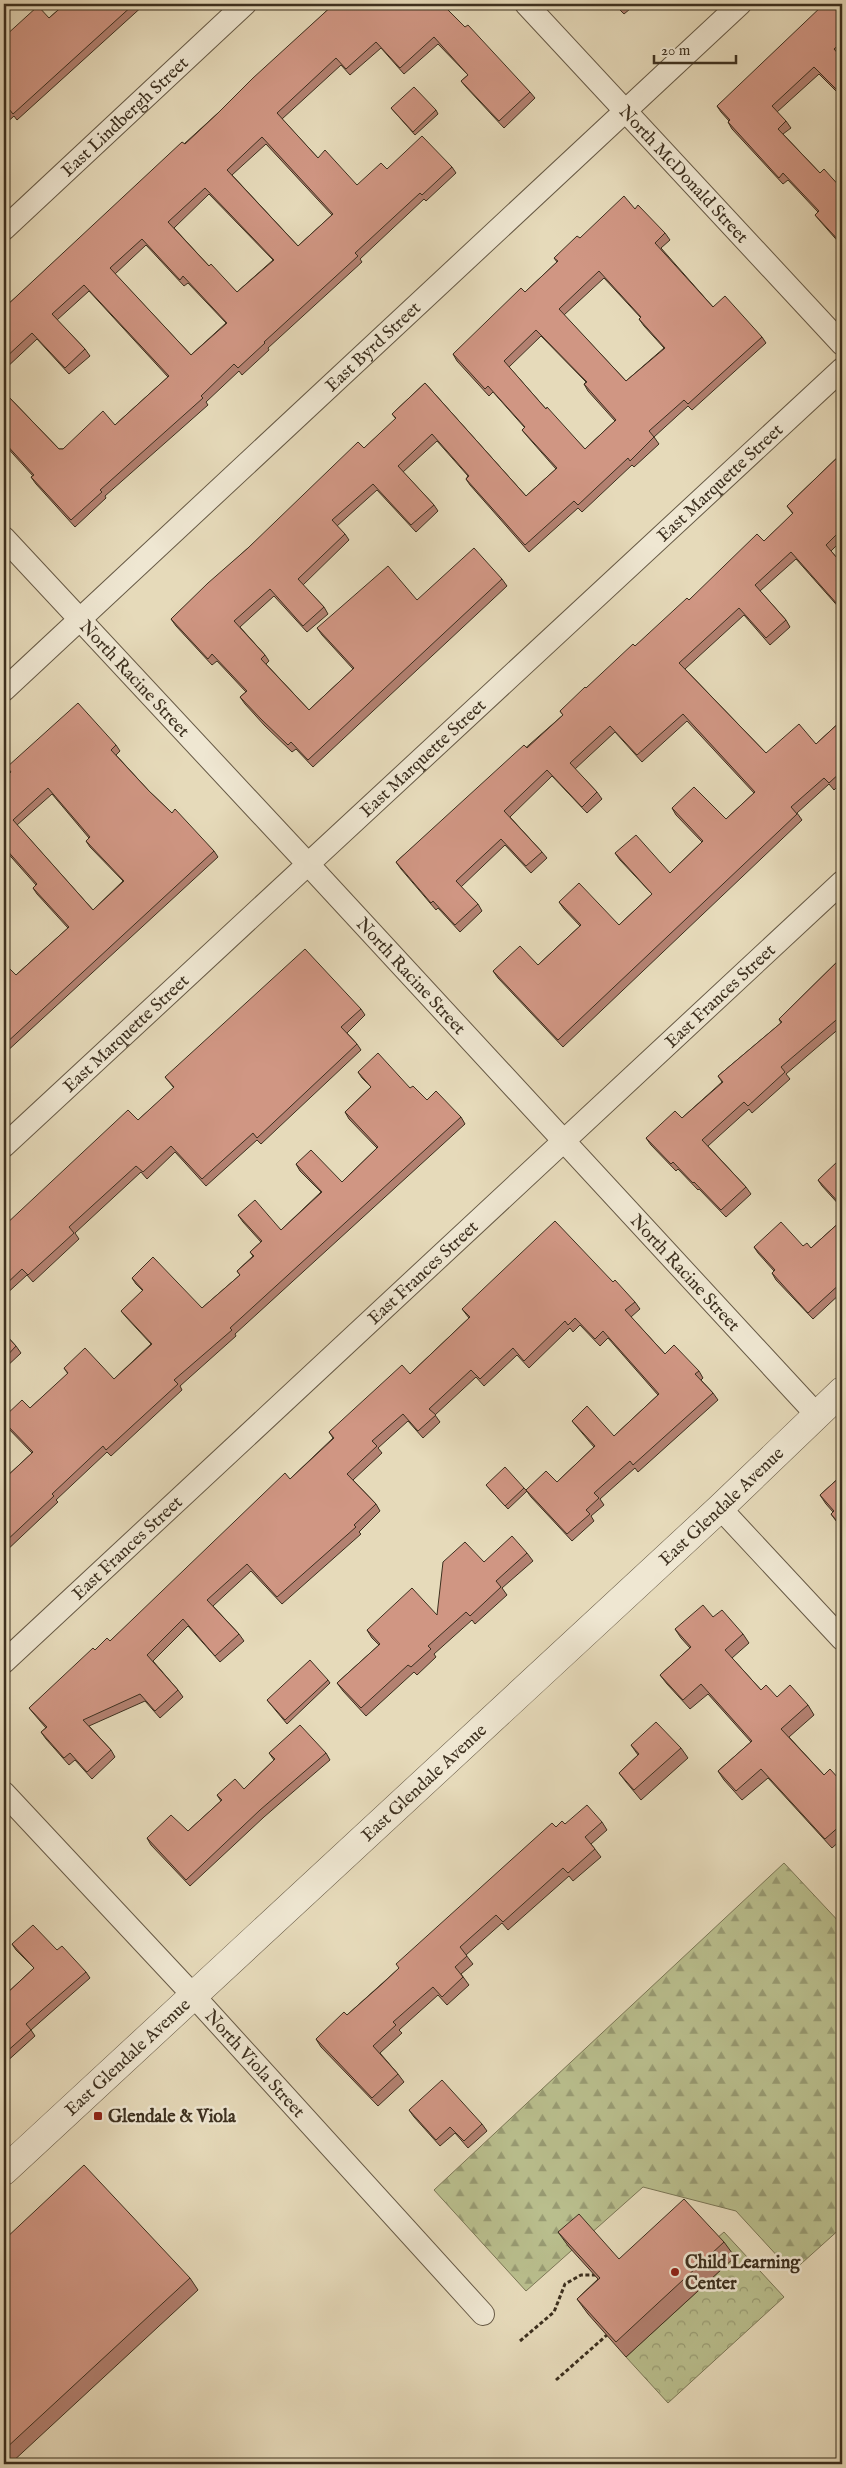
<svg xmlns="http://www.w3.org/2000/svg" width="846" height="2468" viewBox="0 0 846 2468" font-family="'IM FELL English',serif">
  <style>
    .forest { fill: url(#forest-firs); stroke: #7b7756 }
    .park { fill: url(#park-crowns); stroke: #7b7756 }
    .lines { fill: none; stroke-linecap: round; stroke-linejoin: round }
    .minor-casing { stroke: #675a46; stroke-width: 24 }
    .tertiary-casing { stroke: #675a46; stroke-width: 29 }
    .path { stroke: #3d301f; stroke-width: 3; stroke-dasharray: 4 2.5; stroke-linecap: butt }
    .minor { stroke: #efe7d2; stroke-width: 22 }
    .tertiary { stroke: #efe7d2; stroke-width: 28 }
    .wall { fill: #b38171; stroke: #3d301f; fill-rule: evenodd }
    .building { fill: #d09683; stroke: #3d301f; fill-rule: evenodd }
    .poi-dot { fill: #8f2418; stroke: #efe7d2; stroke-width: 2 }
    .labels { text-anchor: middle; stroke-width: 5; stroke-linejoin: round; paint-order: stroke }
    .street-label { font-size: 18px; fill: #3d301f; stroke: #efe7d2 }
    .poi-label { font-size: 18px; font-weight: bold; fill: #3d301f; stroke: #efe7d2; text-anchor: start }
  </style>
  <defs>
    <pattern id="forest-firs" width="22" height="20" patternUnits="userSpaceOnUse" patternTransform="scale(1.25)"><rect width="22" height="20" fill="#b9be8d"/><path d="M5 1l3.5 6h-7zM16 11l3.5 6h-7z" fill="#989b73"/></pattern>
    <pattern id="park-crowns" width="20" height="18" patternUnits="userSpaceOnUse" patternTransform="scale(1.25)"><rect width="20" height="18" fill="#b9be8d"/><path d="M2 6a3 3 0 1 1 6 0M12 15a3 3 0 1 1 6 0" fill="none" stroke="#989b73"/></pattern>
  </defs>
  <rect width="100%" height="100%" fill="#e6daba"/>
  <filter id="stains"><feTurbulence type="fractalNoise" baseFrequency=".004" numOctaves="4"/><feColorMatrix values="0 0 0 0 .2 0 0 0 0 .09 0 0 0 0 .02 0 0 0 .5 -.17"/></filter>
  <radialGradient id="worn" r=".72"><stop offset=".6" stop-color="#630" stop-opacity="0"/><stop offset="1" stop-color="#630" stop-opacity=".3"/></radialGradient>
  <path class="forest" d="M784 1863 842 1925V2227L792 2272 736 2211 643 2187 526 2291 434 2190Z"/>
  <path class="park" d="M724 2232 784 2297 668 2403 626 2357 734 2258 717 2238Z"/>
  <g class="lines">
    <g class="minor-casing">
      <g id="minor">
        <path id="s1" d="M526 4 842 344"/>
        <path id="s2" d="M4 229 245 4"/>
        <path id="s3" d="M4 538 307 863 817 1415"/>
        <path id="s4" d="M4 690 740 4"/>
        <path id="s5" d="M4 1146 842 369"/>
        <path d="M720 1508 842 1639"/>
        <path id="s6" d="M4 1662 842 882"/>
        <path id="s7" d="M4 1793 192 1994 483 2314"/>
      </g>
    </g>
    <g class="tertiary-casing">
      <g id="tertiary">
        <path id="s8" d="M4 2171 720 1508 842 1391"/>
      </g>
    </g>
    <path class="path" d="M520 2341 554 2312 565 2284 581 2275H597
      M556 2380 607 2335"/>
    <use href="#minor" class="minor"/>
    <use href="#tertiary" class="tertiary"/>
  </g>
  <path class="wall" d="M65 4H145L17 120 14 116 4 125V37L49 18Z
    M334 4 465 27 530 92 535 98 504 128 466 87 461 81 468 75 438 44 404 74 381 48 350 75 341 65 282 119 318 158 357 185 387 169 452 167 456 173 426 201 424 199 360 259 362 262 268 348 269 350 242 375 239 371 206 402 208 405 105 496 106 498 75 527 36 484 31 477 33 476 4 444V385L8 392 6 394 59 449H63L115 425 168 377 89 291 57 320 85 349 90 356 69 374 37 339 4 370V308L218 113ZM266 144 332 215 298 246 232 175ZM209 194 273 260 237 292 209 266 174 228ZM146 245 184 286 188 283 226 323 191 355 115 274Z
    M614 4H636L624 14Z
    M842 4V53L840 55 842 58V97L819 74 777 112 786 121 791 128 783 134 820 173 842 189V246L820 221 815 215 818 212 788 180 783 184 732 129 728 122 729 121 721 112 717 106Z
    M391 108 436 110 438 114 415 135Z
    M635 209 665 233 670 240 661 248 713 307 762 337 766 343 692 410 688 406 654 437 659 444 634 467 632 465 582 512 578 508 529 552 470 485 466 479 468 476 437 441 403 472 434 505 438 511 416 532 377 490 337 526 345 534 349 540 303 585 324 607 328 614 307 632 274 596 240 627 265 655 269 661 266 664 309 710 353 669 322 635 317 628 417 600 502 579 507 586 313 767 296 749 292 752 265 726 245 704 240 697 246 692 217 661 212 665 176 626 171 619 248 548 364 448 396 419 392 414 425 383 526 496 556 469 527 436 522 430 525 428 493 392 489 396 457 361 453 354 525 292 557 262 554 258 580 238ZM604 278 641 318 639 319 644 326 664 348 626 381 564 315ZM541 336 586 382 584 384 588 391 615 421 585 449 546 409 509 367Z
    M842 453V540L831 551 842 564V611L796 559 760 591 786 620 790 627 770 645 744 615 685 669 766 753 816 744 842 720V782L834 790 829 784 797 813 802 820 563 1047 498 978 493 971 538 965 580 926 564 909 559 902 619 925 652 894 620 860 615 853 670 873 702 842 676 815 672 808 726 819 754 793 687 721 642 762 615 732 575 769 597 792 602 799 587 813 552 776 510 817 542 852 547 858 531 873 505 845 461 887 478 904 482 911 460 932 438 908 436 910 401 869 396 862 563 715 560 711 689 600 764 541 793 514 787 506Z
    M116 745 120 751 116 755 149 791 172 813 214 851 218 857 4 1054V969L16 975 68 928 37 894 33 888 36 885 4 849V779L11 772 7 767ZM52 794 89 838 86 841 90 847 123 881 93 910 17 825Z
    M842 957V1026L786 1074 790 1079 752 1113 749 1109 708 1146 746 1187 751 1194 726 1217 699 1189 698 1190 678 1169 676 1171 651 1145 646 1138 682 1118 722 1082 718 1076 781 1023 779 1019Z
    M361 1009 365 1015 347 1033 357 1044 361 1050 261 1144 257 1140 206 1186 175 1152 147 1179 141 1172 75 1233 79 1239 33 1282 27 1275 4 1296V1226L138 1120 174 1088 165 1077Z
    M358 1072 410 1088 427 1100 461 1117 465 1124 235 1334 236 1336 180 1386 182 1390 111 1456 107 1452 56 1500 58 1502 4 1553V1479L32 1453 6 1426 4 1422V1417L30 1408 68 1374 64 1368 114 1379 151 1344 126 1317 121 1311 143 1291 136 1284 132 1278 202 1308 240 1275 237 1271 253 1256 250 1252 261 1242 243 1222 238 1215 281 1230 321 1192 300 1171 296 1164 342 1182 377 1148 349 1119 345 1112 371 1087 362 1078Z
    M842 1166V1208L822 1186 818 1180Z
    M842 1220V1292L813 1319 776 1280 772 1273 774 1271 758 1253 754 1247 803 1246 811 1248Z
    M613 1282 635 1302 640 1309 631 1317 665 1354 699 1371 703 1378 701 1380 713 1393 718 1400 638 1472 635 1468 600 1499 604 1505 591 1516 594 1521 572 1541 531 1497 526 1490 557 1482 594 1447 577 1427 572 1421 614 1436 658 1395 608 1338 600 1346 580 1325 573 1332 570 1328 529 1368 517 1355 484 1386 476 1377 435 1415 440 1422 423 1438 408 1421 378 1448 382 1453 353 1480 376 1504 380 1511 359 1532 361 1534 282 1604 251 1571 213 1606 239 1634 244 1641 220 1662 188 1626 153 1661 178 1690 183 1697 160 1718 145 1701 89 1726 111 1750 115 1757 92 1779 75 1760 69 1765 46 1739 41 1732 46 1728 34 1714 29 1708 95 1650 110 1641 290 1479 333 1438 329 1432 410 1374 469 1318 462 1309Z
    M4 1333 16 1346 21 1353 4 1369Z
    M842 1475V1529L831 1514 833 1512 826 1504 820 1495Z
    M486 1485 524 1488 527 1491 508 1509Z
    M527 1553 533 1561 502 1588 507 1595 475 1624 472 1620 434 1654 436 1657 417 1675 414 1672 366 1716 343 1691 337 1683 379 1645 372 1638 367 1630 437 1615 484 1562Z
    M713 1617 743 1634 749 1643 732 1658 761 1690 777 1697 808 1705 814 1715 789 1737 824 1775 839 1779 842 1776V1839L832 1848 768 1778 742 1800 724 1780 718 1771 751 1742 708 1694 690 1709 667 1684 660 1675 690 1648 681 1638 675 1629Z
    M328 1680 330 1683 287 1724 267 1700Z
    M631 1745 681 1748 688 1758 641 1800 626 1782 619 1773 638 1755Z
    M269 1753H326L330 1760 264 1817 190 1886 151 1845 147 1838 188 1831 221 1801 217 1795 244 1789 274 1760Z
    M602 1822 607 1830 591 1844 601 1857 573 1881 569 1876 508 1930 502 1923 466 1955 473 1964 461 1974 469 1985 447 2005 438 1995 399 2030 402 2033 380 2053 398 2074 404 2082 378 2106 321 2047 316 2039 347 2015 556 1827 565 1824Z
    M12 1944 57 1950 86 1972 90 1978 31 2030 35 2036 4 2064V1996L34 1968 16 1950Z
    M409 2110 482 2124 487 2131 468 2148 455 2133 440 2146 414 2117Z
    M558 2232 619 2259 724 2242 735 2257 626 2357 588 2314 577 2299 598 2279 569 2247Z
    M4 2240 190 2278 198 2290 10 2464H4Z"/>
  <path class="building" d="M65 4H134L13 114 9 109 4 114V37L38 6 49 18Z
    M334 4H442L465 27 468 25 530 92 499 121 461 81 468 75 434 37 400 68 376 42 346 69 336 58 277 113 318 158 325 150 357 185 381 163 387 169 422 136 452 167 422 195 420 193 355 253 358 256 264 342 265 343 238 368 234 364 201 396 203 398 100 490 102 492 71 520 31 477 34 475 4 442V392L59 449H63L103 411 115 425 169 376 84 285 52 314 85 349 65 368 32 333 4 359V308L182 142 185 144 218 113 253 78ZM262 137 333 214 298 246 227 170ZM205 188 274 260 237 292 211 264 209 266 168 222ZM142 239 180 280 183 276 227 323 191 355 110 268Z
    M616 4H624L619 8Z
    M824 4H842V42L834 49 842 58V95L814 67 772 106 786 121 778 129 820 173 824 169 842 189V244L815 215 819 211 783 173 779 178 728 122 730 120 717 106Z
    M414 87 436 110 413 132 391 108Z
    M624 196 635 209 638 205 665 233 655 243 713 307 725 296 762 337 688 404 684 400 649 431 654 437 630 461 628 458 578 505 574 501 525 545 466 479 469 476 432 434 398 466 434 505 411 525 373 484 332 520 345 534 298 579 324 607 303 626 270 589 234 621 265 655 261 659 309 710 354 668 317 628 388 566 417 600 474 548 502 579 308 760 291 742 288 745 261 719 240 697 247 691 212 654 208 659 171 619 208 583 248 548 358 442 364 448 396 418 392 414 425 383 526 496 557 468 522 430 525 427 488 386 485 389 453 354 521 288 525 292 558 261 554 258 577 236 580 238ZM599 271 641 317 639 319 665 348 626 381 559 309ZM536 330 587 382 584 384 616 420 585 449 547 407 546 409 504 361Z
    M842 453V529L826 545 842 564V601L838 605 791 552 755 585 786 620 766 638 739 608 679 663 766 753 799 724 816 744 842 720V771L829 783 824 778 791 807 797 814 558 1040 493 971 520 946 538 965 581 925 559 902 579 883 619 925 652 894 615 853 636 835 670 873 703 841 672 808 694 787 726 819 755 792 683 714 637 755 610 726 570 763 597 792 582 807 547 770 504 811 542 852 526 866 501 839 456 881 478 904 455 925 433 901 431 903 396 862 524 745 527 748 563 715 560 711 585 687 586 688 633 644 635 646 687 598 689 600 757 534 764 541 793 513 787 506Z
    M78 703 116 745 111 750 149 791 172 813 175 809 214 851 4 1045V969L7 966 16 975 69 927 33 888 37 884 4 847V779L11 772 7 767ZM48 788 90 837 86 841 124 881 93 910 13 820Z
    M305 949 361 1009 341 1027 357 1044 257 1138 253 1133 202 1179 171 1146 143 1172 136 1166 69 1227 74 1233 28 1275 22 1269 4 1286V1226L128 1110 138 1120 174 1087 165 1077Z
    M842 957V1015L781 1067 785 1072 748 1106 744 1102 702 1140 746 1187 721 1210 694 1182 693 1183 673 1162 671 1164 646 1138 675 1111 682 1118 723 1082 718 1076 782 1022 779 1019Z
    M378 1053 410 1088 413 1086 427 1100 436 1091 461 1117 230 1328 232 1330 174 1380 178 1384 106 1450 103 1446 52 1494 54 1496 4 1543V1479L33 1452 4 1422V1417L22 1400 30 1408 68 1373 64 1368 85 1348 114 1379 152 1344 121 1311 143 1290 132 1278 153 1257 202 1308 240 1275 237 1271 254 1256 250 1252 262 1241 238 1215 255 1200 281 1230 322 1192 296 1164 311 1150 342 1182 378 1147 345 1112 371 1087 358 1072Z
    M838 1161 842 1166V1206L818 1180Z
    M842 1220V1282L808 1313 772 1273 775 1270 754 1247 781 1222 803 1246 807 1243 811 1248Z
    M555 1221 613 1282 615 1280 635 1302 625 1310 665 1354 674 1345 699 1371 695 1374 713 1393 633 1465 630 1461 594 1493 599 1498 586 1510 590 1514 567 1534 526 1490 546 1471 557 1482 595 1446 572 1421 587 1406 614 1436 659 1394 603 1331 595 1339 575 1318 568 1325 565 1321 524 1361 513 1348 480 1379 471 1370 429 1409 436 1415 418 1431 403 1414 372 1441 377 1446 347 1474 376 1504 354 1525 356 1527 277 1597 247 1564 207 1600 239 1634 215 1656 183 1619 147 1655 178 1690 155 1711 140 1694 83 1720 111 1750 87 1772 70 1753 64 1758 41 1732 47 1727 29 1708 93 1648 95 1650 107 1638 110 1641 285 1473 290 1479 334 1438 329 1432 402 1365 410 1374 470 1317 462 1309Z
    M4 1333 16 1346 4 1359Z
    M505 1467 524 1488 505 1506 486 1485Z
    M842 1475V1527L831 1514 834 1511 820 1495Z
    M512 1536 527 1553 496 1581 501 1587 470 1616 466 1612 428 1646 431 1649 411 1667 408 1665 361 1708 337 1683 380 1644 367 1630 412 1588 437 1615 443 1562 465 1542 484 1562Z
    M703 1605 713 1617 722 1610 743 1634 725 1650 761 1690 766 1685 777 1697 790 1685 808 1705 781 1729 824 1775 830 1769 839 1779 842 1776V1824L825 1839 761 1769 736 1791 718 1771 752 1741 701 1684 683 1700 660 1675 691 1647 675 1629Z
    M310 1660 328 1680 285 1720 267 1700Z
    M656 1722 681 1748 634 1790 619 1773 639 1754 631 1745Z
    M300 1725 326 1753 260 1810 186 1880 147 1838 171 1815 188 1831 222 1800 217 1795 235 1779 244 1789 275 1759 269 1753Z
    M587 1805 602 1822 585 1837 595 1849 568 1873 563 1868 503 1922 496 1915 460 1947 467 1956 455 1967 463 1977 442 1997 433 1987 393 2022 396 2025 373 2046 398 2074 372 2098 316 2039 344 2012 347 2015 382 1984 399 1968 396 1964 552 1823 556 1827 562 1821 565 1824Z
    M33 1925 57 1950 62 1946 86 1972 26 2024 31 2030 4 2054V1996L34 1968 12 1944Z
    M442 2080 482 2124 464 2141 450 2127 436 2140 409 2110Z
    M84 2165 190 2278 4 2450V2240Z
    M684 2199 724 2242 616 2342 577 2299 600 2278 558 2232 579 2214 619 2259Z"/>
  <g class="poi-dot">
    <rect x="93" y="2111" width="10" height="10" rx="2.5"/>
    <circle cx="675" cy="2272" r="5"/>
  </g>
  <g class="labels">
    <g class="street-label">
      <text dy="6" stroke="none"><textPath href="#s2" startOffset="165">East Lindbergh Street</textPath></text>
      <text dy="6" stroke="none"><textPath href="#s1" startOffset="232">North McDonald Street</textPath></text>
      <text dy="6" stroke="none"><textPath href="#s4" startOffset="504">East Byrd Street</textPath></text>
      <text dy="6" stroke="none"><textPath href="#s5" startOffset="976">East Marquette Street</textPath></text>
      <text dy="6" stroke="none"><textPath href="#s3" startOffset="192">North Racine Street</textPath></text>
      <text dy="6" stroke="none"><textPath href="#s5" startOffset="571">East Marquette Street</textPath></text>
      <text dy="6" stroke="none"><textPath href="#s3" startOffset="598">North Racine Street</textPath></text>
      <text dy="6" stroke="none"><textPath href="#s6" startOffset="978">East Frances Street</textPath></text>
      <text dy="6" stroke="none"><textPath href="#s5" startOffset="166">East Marquette Street</textPath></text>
      <text dy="6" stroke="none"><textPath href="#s6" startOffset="572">East Frances Street</textPath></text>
      <text dy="6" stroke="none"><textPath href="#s3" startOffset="1002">North Racine Street</textPath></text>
      <text dy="6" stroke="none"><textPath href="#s8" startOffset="978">East Glendale Avenue</textPath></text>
      <text dy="6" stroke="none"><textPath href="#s6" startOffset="168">East Frances Street</textPath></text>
      <text dy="6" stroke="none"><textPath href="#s8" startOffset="572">East Glendale Avenue</textPath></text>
      <text dy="6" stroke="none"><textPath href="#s8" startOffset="168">East Glendale Avenue</textPath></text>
      <text dy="6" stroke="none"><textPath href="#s7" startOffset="369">North Viola Street</textPath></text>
    </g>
    <g class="poi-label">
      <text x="108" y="2122">Glendale &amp; Viola</text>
      <text x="685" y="2268">Child Learning<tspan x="685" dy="21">Center</tspan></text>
    </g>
  </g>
  <rect width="846" height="2468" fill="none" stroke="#e6daba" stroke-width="20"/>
  <rect x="5" y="5" width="836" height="2458" fill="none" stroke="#3d301f" stroke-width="2.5"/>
  <rect x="10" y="10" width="826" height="2448" fill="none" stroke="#3d301f"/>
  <path d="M654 55v8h82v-8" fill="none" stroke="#3d301f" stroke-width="2.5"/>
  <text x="661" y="55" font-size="15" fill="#3d301f" stroke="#efe7d2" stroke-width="4" paint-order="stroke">20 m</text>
  <rect width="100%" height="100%" filter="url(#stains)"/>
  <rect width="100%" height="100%" fill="url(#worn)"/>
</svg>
